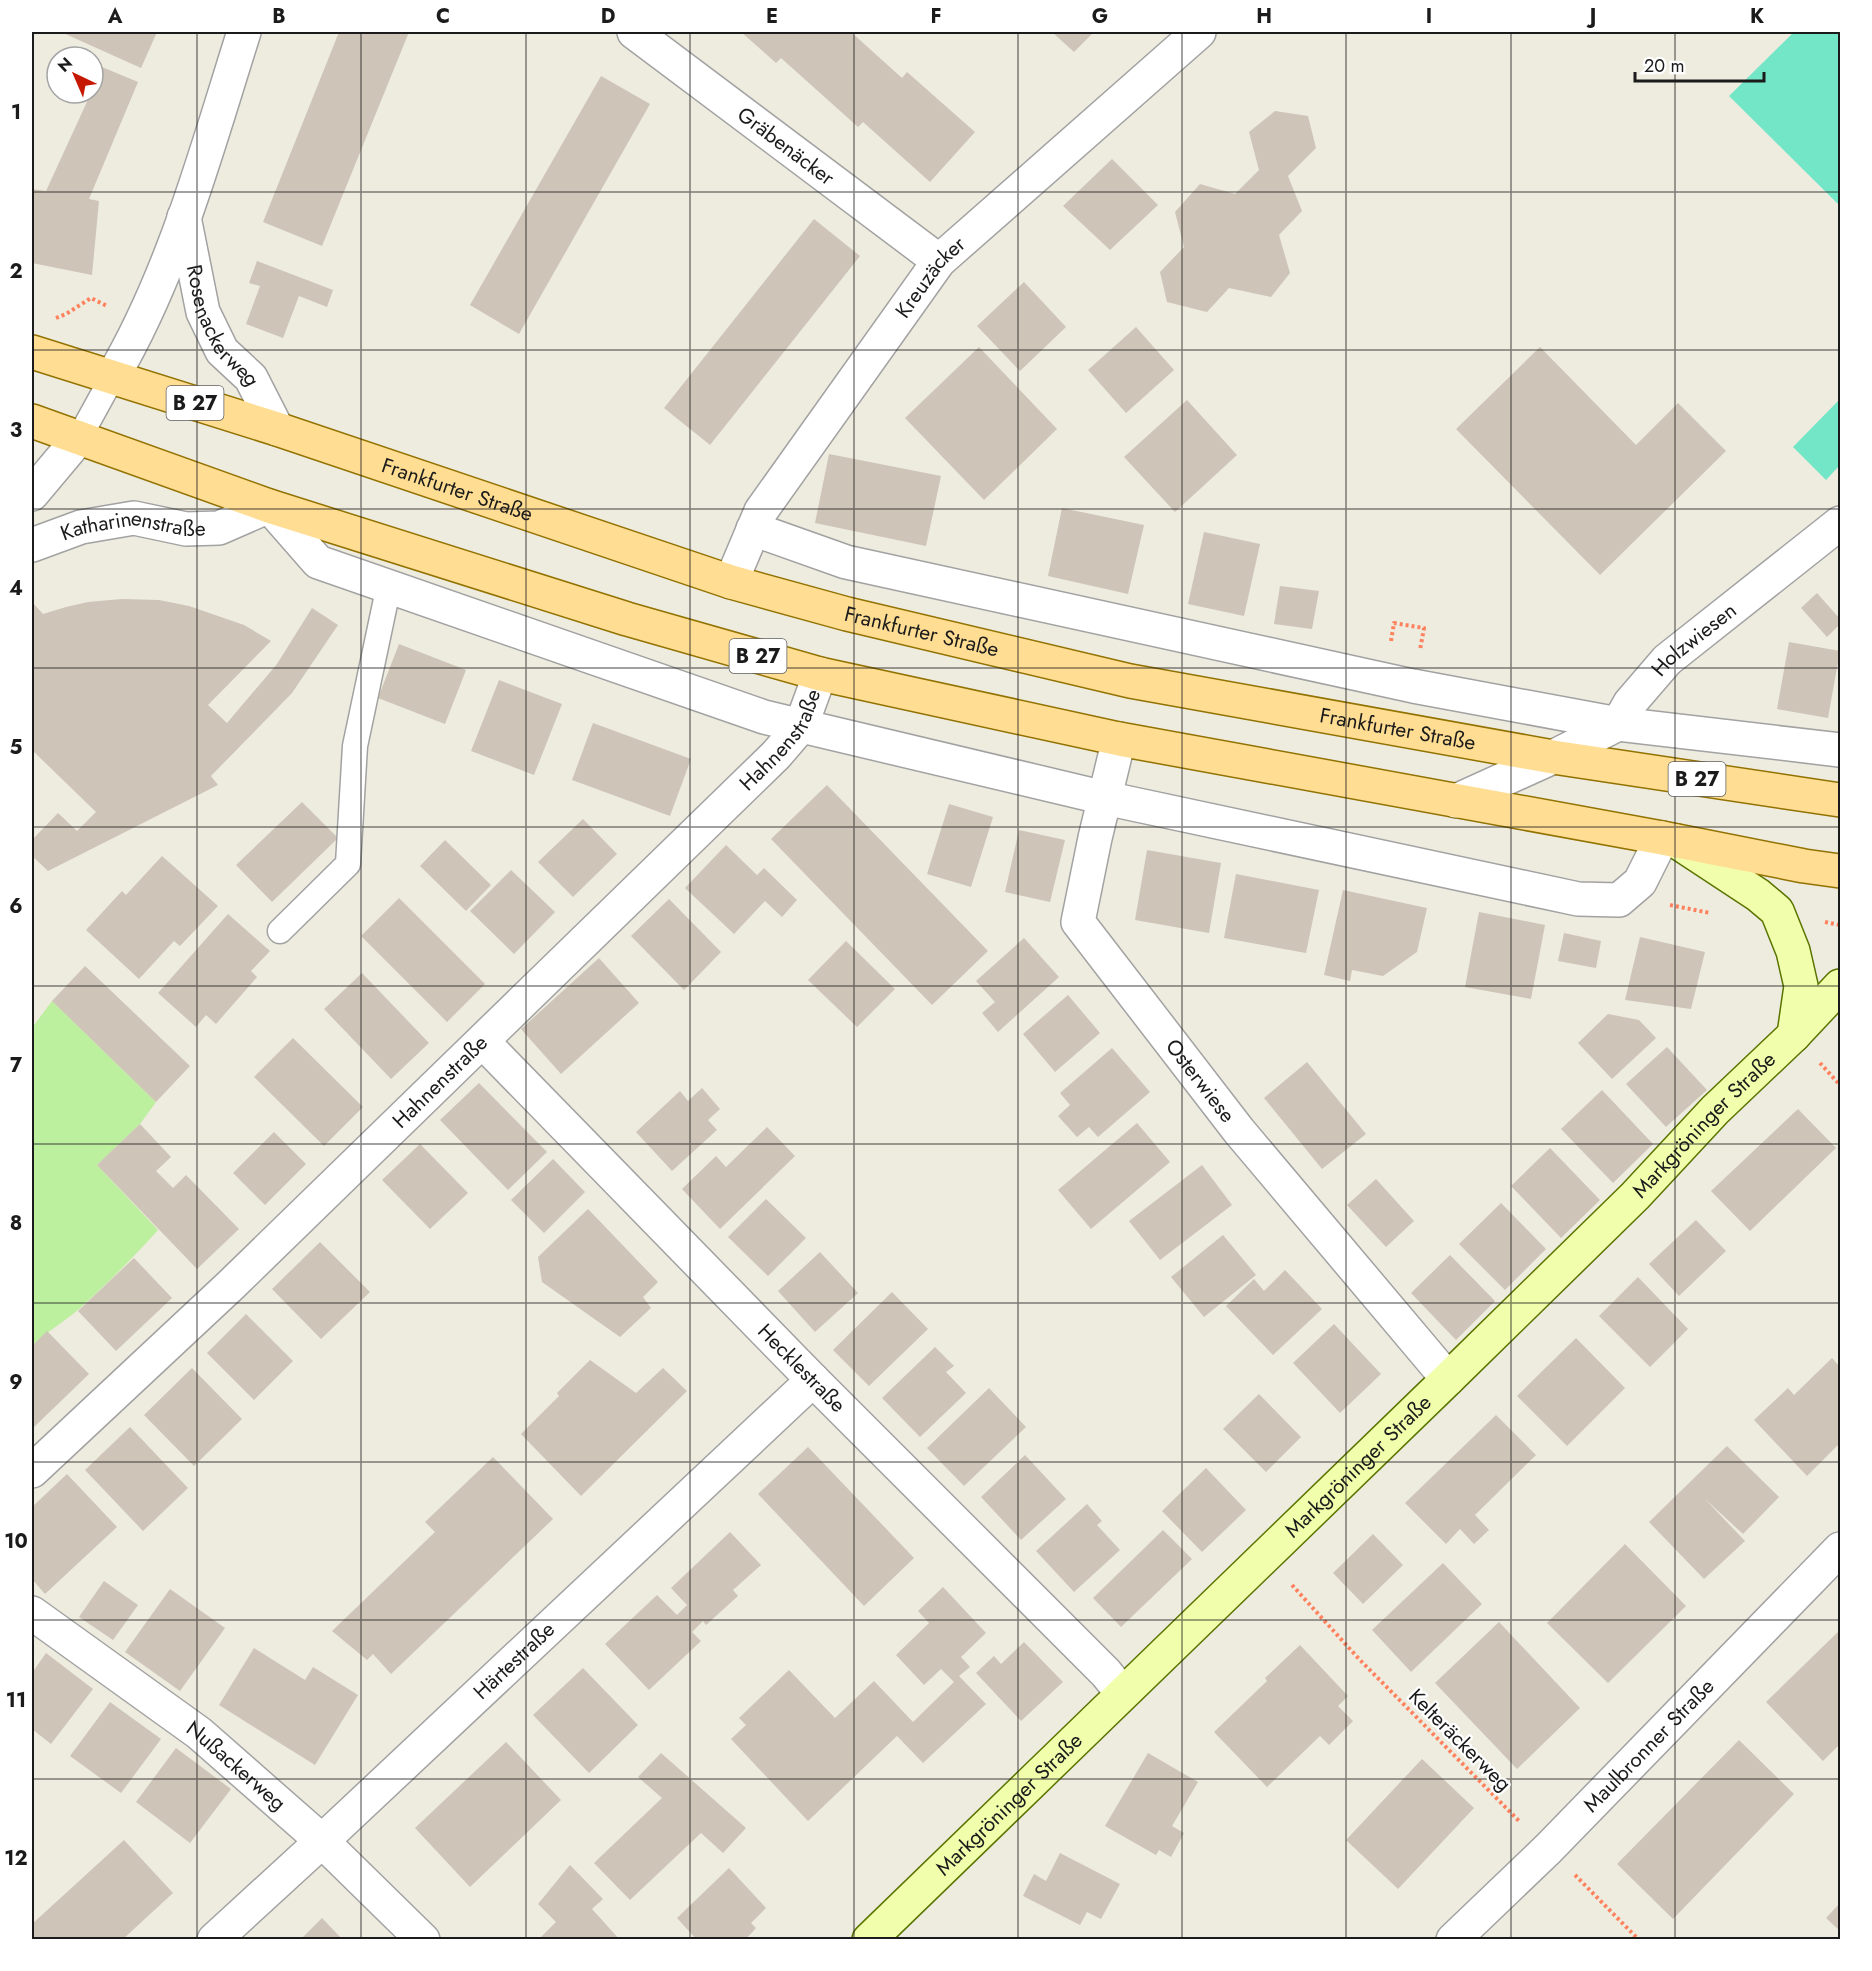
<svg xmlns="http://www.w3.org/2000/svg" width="1872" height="1971" viewBox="0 0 1872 1971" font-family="Jost,sans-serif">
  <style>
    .grass { fill: #bcef9e }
    .pitch { fill: #73e6c7 }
    .building { fill: #cec4b8 }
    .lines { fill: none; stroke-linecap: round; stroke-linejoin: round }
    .lane-casing { stroke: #a2a2a2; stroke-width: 27 }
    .street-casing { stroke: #a2a2a2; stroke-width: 36 }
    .secondary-casing { stroke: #5a7400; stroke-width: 36 }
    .primary-casing { stroke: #927200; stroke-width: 36 }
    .path { stroke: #ff825f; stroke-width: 4; stroke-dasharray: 3 3; stroke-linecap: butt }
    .lane { stroke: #fff; stroke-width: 24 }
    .street { stroke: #fff; stroke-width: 33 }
    .secondary { stroke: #f1ffac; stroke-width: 33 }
    .primary { stroke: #ffdd93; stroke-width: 33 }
    .grid { fill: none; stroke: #1b1b1b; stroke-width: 1.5; stroke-opacity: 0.55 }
    .labels { text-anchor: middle; stroke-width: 4.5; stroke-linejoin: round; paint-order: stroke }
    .shield { fill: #fff; stroke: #5f5f5f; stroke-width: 1.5 }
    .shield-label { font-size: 20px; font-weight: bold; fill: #1b1b1b }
    .street-label { font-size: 21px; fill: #1b1b1b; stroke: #fff }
    .neatline { fill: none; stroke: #1b1b1b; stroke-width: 2 }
    .grid-label { font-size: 20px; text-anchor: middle; font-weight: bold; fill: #1b1b1b }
  </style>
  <rect width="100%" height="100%" fill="#eeebdf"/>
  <path class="grass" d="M52 1001 156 1102 140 1124 97 1165 158 1230C134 1257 107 1284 79 1309 64 1322 46 1332 32 1346V1028Z"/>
  <path class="pitch" d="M1794 32H1840V206L1729 96Z
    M1840 399V465L1826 480 1793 447Z"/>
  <path class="building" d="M61 32H157L141 68Z
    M339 32H409L322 246 263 222Z
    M741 32H851L902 78 907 72 975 132 930 182 863 122 858 127 781 58 776 63Z
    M1052 32H1094L1074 52Z
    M102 67 138 82 89 199 99 201 92 275 32 263V189L46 191 91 93H93V88Z
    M601 76 650 104 519 334 470 305Z
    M1275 111 1308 116 1316 148 1288 176 1302 211 1279 235 1290 273 1271 297 1229 288 1207 312 1167 302 1160 272 1184 247 1175 212 1200 184 1235 194 1259 170 1249 132Z
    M1112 159 1158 205 1110 250 1063 206Z
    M814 219 860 256 710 445 664 408Z
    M257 261 333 290 327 307 299 296 283 338 246 324 260 286 249 283Z
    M1024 282 1066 327 1020 371 977 326Z
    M1136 327 1174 370 1126 413 1088 370Z
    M979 347 1057 429 984 500 905 418Z
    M1540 347 1636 445 1678 403 1726 451 1600 575 1456 429Z
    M1187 400 1237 455 1175 512 1124 457Z
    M829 454 941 476 926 546 815 523Z
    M1062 508 1144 525 1128 594 1048 576Z
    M1204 532 1260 544 1244 616 1188 604Z
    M1280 586 1319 591 1312 629 1274 624Z
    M1817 593 1840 619V624L1827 637 1801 608Z
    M122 599 159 600 189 606 244 625 271 641 208 705 227 723 277 664 312 608 338 625 292 693 211 776 218 785 48 871 32 856V840L58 813 77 831 96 812 32 750V602L43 614 66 607 88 602Z
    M1789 642 1840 651 1828 718 1777 709Z
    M399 644 466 670 445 724 378 698Z
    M499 680 562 704 534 775 471 751Z
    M593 723 691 759 670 816 572 780Z
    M827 785 988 951 932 1005 771 839Z
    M302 802 338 838 272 902 236 865Z
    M949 804 993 817 971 887 927 874Z
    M583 819 617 854 573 897 538 862Z
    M1019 830 1065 840 1050 902 1005 892Z
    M445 840 491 885 466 911 420 866Z
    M726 845 757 875 764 868 797 900 782 917 765 901 734 934 685 888Z
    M1147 850 1221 863 1209 933 1135 920Z
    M162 856 218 906 180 946 174 941 139 979 86 930 122 891 126 895Z
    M511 870 555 912 514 954 470 911Z
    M1236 874 1319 890 1306 953 1224 938Z
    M1343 890 1427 908 1417 952 1383 976 1352 970 1350 981 1324 975Z
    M399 898 485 984 447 1022 361 936Z
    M669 899 721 952 684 990 631 936Z
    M1479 912 1545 925 1531 999 1465 987Z
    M228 914 270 951 251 971 257 977 216 1024 206 1015 196 1027 158 993Z
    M1564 933 1601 941 1596 968 1558 961Z
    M1640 937 1705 952 1691 1009 1625 1000Z
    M1024 938 1059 977 998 1032 982 1013 995 1002 976 981Z
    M846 941 895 989 857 1027 808 980Z
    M599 958 639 1003 561 1074 521 1029Z
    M85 966 190 1066 156 1102 52 1001Z
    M362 973 429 1043 391 1079 324 1009Z
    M1068 995 1100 1033 1055 1072 1023 1034Z
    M1608 1014 1639 1020 1656 1038 1612 1079 1578 1043Z
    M293 1038 363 1107 324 1146 254 1077Z
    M1667 1047 1707 1090 1666 1127 1626 1084Z
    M1112 1048 1150 1092 1098 1137 1089 1127 1077 1137 1058 1116 1070 1105 1060 1093Z
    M1307 1062 1366 1134 1322 1169 1264 1098Z
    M479 1083 547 1152 508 1190 440 1120Z
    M702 1088 720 1109 708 1120 717 1130 672 1171 636 1132 680 1091 688 1101Z
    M1602 1090 1653 1144 1613 1183 1561 1129Z
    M1798 1109 1836 1148 1750 1231 1711 1191Z
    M1137 1123 1170 1162 1091 1229 1058 1190Z
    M140 1124 171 1157 156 1171 173 1188 186 1175 239 1229 197 1269 97 1165Z
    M767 1127 795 1156 720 1229 682 1189 716 1156 726 1167Z
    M274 1132 306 1164 265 1205 233 1173Z
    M420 1144 468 1193 430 1229 382 1180Z
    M1550 1148 1600 1200 1561 1238 1511 1186Z
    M553 1159 585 1192 544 1233 511 1200Z
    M1202 1165 1232 1205 1160 1260 1129 1221Z
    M1376 1179 1414 1221 1386 1247 1347 1205Z
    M766 1199 806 1238 768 1276 728 1237Z
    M1501 1203 1546 1249 1505 1290 1459 1244Z
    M588 1209 658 1282 643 1297 651 1308 620 1337 542 1282 538 1257Z
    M1696 1220 1726 1251 1679 1296 1649 1264Z
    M1223 1235 1256 1275 1204 1317 1171 1277Z
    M320 1242 370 1292 321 1339 272 1289Z
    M820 1252 858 1293 815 1332 778 1291Z
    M1450 1255 1495 1301 1456 1340 1411 1293Z
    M134 1258 172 1298 116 1351 78 1311Z
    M1285 1270 1322 1309 1273 1355 1226 1306 1254 1279 1264 1291Z
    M1638 1277 1688 1329 1650 1367 1599 1316Z
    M892 1292 928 1329 869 1386 833 1350Z
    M246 1314 293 1361 254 1400 207 1353Z
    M1334 1324 1381 1374 1340 1413 1293 1363Z
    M47 1331 89 1374 32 1429V1346Z
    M1576 1338 1625 1388 1567 1446 1517 1396Z
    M935 1347 954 1366 946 1372 966 1393 920 1437 882 1398Z
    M1832 1358 1840 1367V1443L1807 1476 1754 1420 1788 1388 1794 1395Z
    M590 1360 636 1393 663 1368 687 1391 581 1496 521 1434 559 1396 557 1393Z
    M192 1368 242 1419 194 1466 144 1415Z
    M989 1388 1026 1427 964 1486 927 1448Z
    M1259 1394 1301 1437 1266 1472 1223 1429Z
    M1496 1415 1536 1455 1475 1515 1489 1530 1474 1544 1460 1529 1446 1544 1405 1503Z
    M130 1427 188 1488 143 1531 85 1470Z
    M1727 1446 1779 1497 1743 1534 1705 1499 1745 1541 1704 1579 1649 1522Z
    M808 1447 914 1558 864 1606 758 1494Z
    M1025 1455 1066 1499 1021 1540 981 1497Z
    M493 1457 553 1519 391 1674 373 1654 367 1660 332 1631 435 1532 425 1522Z
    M1206 1468 1246 1510 1202 1552 1162 1511Z
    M67 1474 117 1527 45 1594 32 1579V1507Z
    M1087 1504 1102 1521 1097 1525 1120 1550 1074 1592 1036 1551Z
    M1163 1530 1192 1559 1121 1627 1093 1598Z
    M730 1532 761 1565 733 1590 738 1596 706 1625 703 1621 692 1632 701 1641 649 1690 605 1644 657 1595 677 1615 687 1605 671 1588Z
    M1373 1534 1403 1565 1363 1604 1333 1573Z
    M1625 1544 1686 1606 1608 1683 1547 1623Z
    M1443 1563 1482 1604 1411 1672 1372 1630Z
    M104 1581 138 1605 113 1640 79 1617Z
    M943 1587 986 1633 961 1657 970 1667 959 1676 986 1704 923 1763 897 1736 808 1821 731 1739 746 1725 739 1718 789 1670 835 1718 874 1681 913 1722 954 1682 941 1669 924 1685 896 1655 929 1623 918 1611Z
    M170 1589 225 1628 180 1691 125 1652Z
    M1499 1622 1580 1708 1517 1769 1435 1683Z
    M1840 1630V1744L1823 1761 1766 1702Z
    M1024 1642 1063 1682 1021 1721 976 1673 994 1656 1001 1664Z
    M1300 1645 1348 1696 1338 1706 1353 1721 1329 1745 1320 1736 1267 1787 1214 1732 1267 1681 1265 1678Z
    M254 1648 305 1680 313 1667 358 1695 315 1765 219 1705Z
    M46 1653 93 1689 51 1744 32 1729V1673Z
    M583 1668 638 1725 589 1773 533 1715Z
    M110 1702 161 1739 121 1793 70 1756Z
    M1739 1740 1794 1794 1673 1919 1617 1864Z
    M506 1742 561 1800 470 1887 415 1828Z
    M176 1748 231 1789 190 1843 136 1802Z
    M661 1753 746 1828 723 1853 701 1833 630 1900 594 1863 662 1798 638 1777Z
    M1148 1753 1198 1782 1172 1826 1184 1833 1171 1857 1159 1850 1156 1855 1105 1826Z
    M1422 1759 1474 1808 1398 1889 1346 1840Z
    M124 1840 173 1893 122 1940H32V1924Z
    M1060 1853 1120 1884 1101 1919 1087 1912 1080 1925 1023 1896 1034 1874 1046 1881Z
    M570 1865 603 1899 592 1909 620 1940H538L556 1922 538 1904Z
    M729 1868 766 1908 751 1923 756 1928 745 1940H697L677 1918Z
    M1840 1903V1931L1826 1918Z
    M322 1918 343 1940H300Z"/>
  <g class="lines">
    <g class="lane-casing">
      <path id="lane" d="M79 438 113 376
        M280 931 348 864 355 746 389 585"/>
    </g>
    <g class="street-casing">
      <g id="street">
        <path id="s1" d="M634 32 939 261"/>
        <path id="s2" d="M184 217 203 312 222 351 251 378 277 429"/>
        <path d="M113 376C175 270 207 148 244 32"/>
        <path d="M32 494 79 438"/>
        <path d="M753 529 846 562 1413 686 1618 724 1840 750"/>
        <path id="s3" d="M32 545 81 527 134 518 186 529 219 528 269 506 318 562 764 717 1105 798 1578 899 1619 900 1640 882 1662 838"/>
        <path id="s4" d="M731 582 761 511 939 261 1199 32"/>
        <path id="s5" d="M1119 739 1095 838 1078 922 1239 1131 1448 1379"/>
        <path id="s6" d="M1456 801 1553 757 1618 724 1630 703 1667 660 1840 523"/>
        <path id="s7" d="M483 1042 813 1380 1106 1673 1122 1693"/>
        <path id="s8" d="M32 1471 231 1285 776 755 801 726 820 674"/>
        <path id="s9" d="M32 1613 199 1733 322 1841 423 1940"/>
        <path id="s10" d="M214 1940 322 1841 813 1380"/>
        <path id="s11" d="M1453 1940 1548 1849 1840 1549"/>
      </g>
    </g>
    <g class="secondary-casing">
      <g id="secondary">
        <path d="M1676 841 1758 895 1777 911 1793 951 1801 986 1794 1035"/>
        <path id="s12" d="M869 1940 1448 1379 1635 1196 1715 1110 1794 1035 1840 986"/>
      </g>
    </g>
    <g class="primary-casing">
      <g id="primary">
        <path id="s13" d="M32 352 277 429 731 582 847 614 1130 681 1553 757 1840 800"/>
        <path d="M32 421 269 506 627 619 820 674 1119 739 1662 838 1804 866 1840 871"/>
      </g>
    </g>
    <path class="path" d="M56 318 66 314 91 298 107 306
      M1391 641 1394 623 1424 628 1420 650
      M1670 905 1710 913
      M1825 922 1840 925
      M1820 1063 1840 1085
      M1292 1585 1359 1659 1520 1822
      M1575 1875 1639 1940"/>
    <use href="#lane" class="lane"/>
    <use href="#street" class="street"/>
    <use href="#secondary" class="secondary"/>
    <use href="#primary" class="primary"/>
  </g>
  <path class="grid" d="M197 32V1940M361 32V1940M526 32V1940M690 32V1940M854 32V1940M1018 32V1940M1182 32V1940M1346 32V1940M1511 32V1940M1675 32V1940M32 192H1840M32 350H1840M32 509H1840M32 668H1840M32 827H1840M32 986H1840M32 1144H1840M32 1303H1840M32 1462H1840M32 1620H1840M32 1779H1840"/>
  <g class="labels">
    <g class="shield">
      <rect x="166.5" y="386" width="57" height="34" rx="4.5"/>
      <rect x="729.5" y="639" width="57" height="34" rx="4.5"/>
      <rect x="1668.5" y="762" width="57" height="34" rx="4.5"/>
    </g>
    <g class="shield-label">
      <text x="195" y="410">B 27</text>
      <text x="758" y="663">B 27</text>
      <text x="1697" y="786">B 27</text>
    </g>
    <g class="street-label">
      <text dy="7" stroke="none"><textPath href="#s1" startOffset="190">Gräbenäcker</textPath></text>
      <text dy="7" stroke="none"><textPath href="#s4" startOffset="366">Kreuzäcker</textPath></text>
      <text dy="7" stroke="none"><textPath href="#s2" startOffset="118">Rosenackerweg</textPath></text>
      <text dy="7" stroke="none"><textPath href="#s13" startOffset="447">Frankfurter Straße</textPath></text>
      <text dy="7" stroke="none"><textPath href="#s3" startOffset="105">Katharinenstraße</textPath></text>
      <text dy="7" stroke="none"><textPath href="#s13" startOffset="933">Frankfurter Straße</textPath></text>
      <text dy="7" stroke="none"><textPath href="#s6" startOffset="294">Holzwiesen</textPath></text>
      <text dy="7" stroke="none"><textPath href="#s13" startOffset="1419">Frankfurter Straße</textPath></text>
      <text dy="7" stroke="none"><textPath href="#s8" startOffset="1048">Hahnenstraße</textPath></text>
      <text dy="7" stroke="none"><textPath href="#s5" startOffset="388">Osterwiese</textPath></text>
      <text dy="7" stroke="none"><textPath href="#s8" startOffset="564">Hahnenstraße</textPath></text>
      <text dy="7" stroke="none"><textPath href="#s12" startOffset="1167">Markgröninger Straße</textPath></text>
      <text dy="7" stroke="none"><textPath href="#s7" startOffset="456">Hecklestraße</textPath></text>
      <text dy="7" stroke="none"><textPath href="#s12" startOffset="681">Markgröninger Straße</textPath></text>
      <text dy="7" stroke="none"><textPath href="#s10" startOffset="410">Härtestraße</textPath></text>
      <text transform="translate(1460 1740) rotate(45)" y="7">Kelteräckerweg</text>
      <text dy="7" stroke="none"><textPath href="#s11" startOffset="276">Maulbronner Straße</textPath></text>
      <text dy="7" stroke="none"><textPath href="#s9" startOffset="255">Nußackerweg</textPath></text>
      <text dy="7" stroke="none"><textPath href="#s12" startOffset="195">Markgröninger Straße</textPath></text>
    </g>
  </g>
  <rect width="1872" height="1971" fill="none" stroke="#ffffff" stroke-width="66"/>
  <g transform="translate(75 75) rotate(316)"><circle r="28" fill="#ffffff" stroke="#a4a4a4" stroke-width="1.5"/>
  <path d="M0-4.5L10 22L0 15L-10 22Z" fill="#c61700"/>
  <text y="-9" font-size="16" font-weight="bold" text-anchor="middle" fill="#1b1b1b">N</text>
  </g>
  <path d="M1635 72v9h129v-9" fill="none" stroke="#1b1b1b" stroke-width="3"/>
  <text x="1644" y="72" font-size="18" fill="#1b1b1b" stroke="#ffffff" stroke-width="4.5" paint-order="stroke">20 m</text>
  <rect x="33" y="33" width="1806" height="1905" class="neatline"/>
  <g class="grid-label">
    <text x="115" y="23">A</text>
    <text x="279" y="23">B</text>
    <text x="443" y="23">C</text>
    <text x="608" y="23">D</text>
    <text x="772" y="23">E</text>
    <text x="936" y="23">F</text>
    <text x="1100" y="23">G</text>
    <text x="1264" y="23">H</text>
    <text x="1429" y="23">I</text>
    <text x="1593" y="23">J</text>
    <text x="1757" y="23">K</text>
    <text x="16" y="119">1</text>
    <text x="16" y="278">2</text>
    <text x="16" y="437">3</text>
    <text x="16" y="595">4</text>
    <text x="16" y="754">5</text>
    <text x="16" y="913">6</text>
    <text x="16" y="1072">7</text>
    <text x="16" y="1230">8</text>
    <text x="16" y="1389">9</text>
    <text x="16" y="1548">10</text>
    <text x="16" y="1707">11</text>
    <text x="16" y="1865">12</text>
  </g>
</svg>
